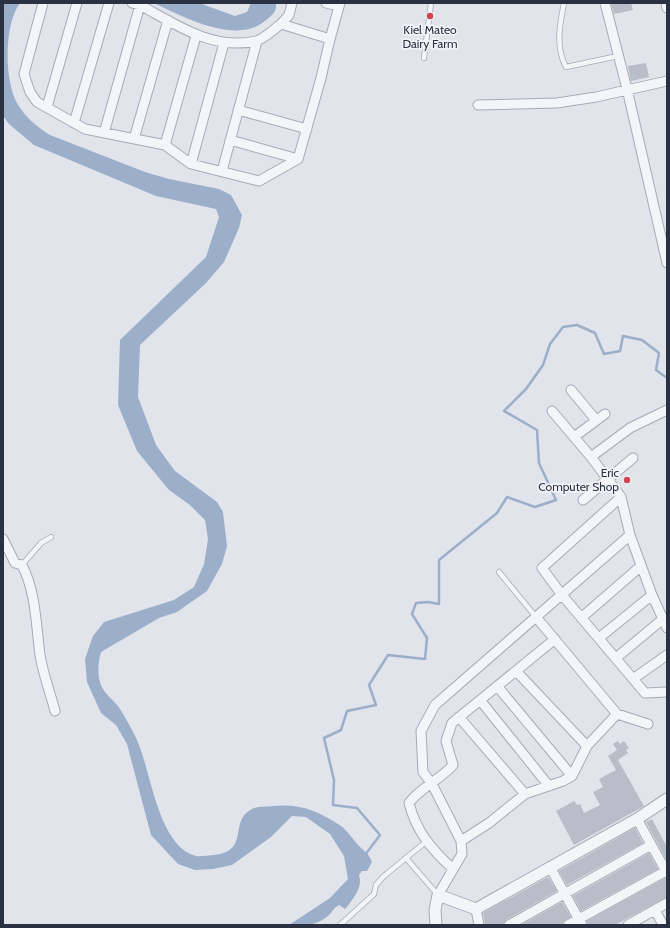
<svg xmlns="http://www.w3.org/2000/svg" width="670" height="928" viewBox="0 0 670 928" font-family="Cabin,sans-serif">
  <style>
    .water { fill: #9cafca }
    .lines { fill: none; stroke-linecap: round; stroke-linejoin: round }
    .stream { stroke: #9cafca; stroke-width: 2.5 }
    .building { fill: #b8bdc7 }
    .service-casing { stroke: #a6abb4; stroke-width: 6 }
    .minor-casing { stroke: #a6abb4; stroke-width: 11 }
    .tertiary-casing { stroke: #a6abb4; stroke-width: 13 }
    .service { stroke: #f4f5f8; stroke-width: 4.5 }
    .minor { stroke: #f4f5f8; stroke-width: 9 }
    .tertiary { stroke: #f4f5f8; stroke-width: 11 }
    .poi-dot { fill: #ce4652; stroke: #f1f3f7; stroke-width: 1.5 }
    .labels { text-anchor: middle; stroke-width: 3.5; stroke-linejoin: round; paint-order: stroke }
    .poi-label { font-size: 12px; fill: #293142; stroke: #f1f3f7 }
  </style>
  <rect width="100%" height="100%" fill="#e1e4ea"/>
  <path class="water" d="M3 3H20C4 24 4 80 17 103 25 117 37 127 50 135L145 172 169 179 219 189 231 195 242 215 239 228 224 262 206 283 140 345 138 397 156 445 175 471 217 502 223 512 227 546 222 564 207 591 177 612 159 618 101 652C98 662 97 675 101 685 105 695 114 700 120 709 126 718 131 728 136 738 151 768 157 846 196 856 201 857 208 855 214 855 251 851 228 821 252 809 258 806 267 807 273 806 300 803 319 811 341 826 348 831 353 840 359 846 366 853 368 852 372 862L367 871H362L359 875C363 887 354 897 347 907L345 909 339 905C335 907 332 912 328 916 314 927 306 925 289 925L330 898 348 879 344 856 330 834 306 817 292 816 271 837 232 865 213 869 195 870 178 864 151 835 127 744 116 725 101 713 87 682 85 659 93 636 104 622 174 600 194 587 204 564 208 539 205 520 190 505 169 490 137 451 118 405 120 340 206 257 219 217 216 209 156 196 34 145 9 124 3 116Z
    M154 3H199L235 16 247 12 251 3H276C277 12 272 15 266 20 238 46 183 17 154 3Z"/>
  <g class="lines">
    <path class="stream" d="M365 855 380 835 357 808 333 805 334 780 324 738 341 730 347 711 376 705 369 685 388 655 425 659 427 638 412 614 416 603 428 602 439 604V560L497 513 507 497 535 507 556 500 539 463 537 430 504 411 526 389 543 365 550 344 563 327 577 325 595 333 604 354 620 351 623 336 642 340 659 353 656 370 667 378"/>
  </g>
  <path class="building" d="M611 3H631L633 10 614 14Z
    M646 63 649 77 631 81 628 66Z
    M618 741 620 744 624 741 629 748 626 750 628 753 618 760 644 806 574 845 556 811 574 801 577 805 580 804 584 813 600 805 593 792 603 787 599 779 616 770 608 756 617 750 613 744Z
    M652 819 667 847V861L646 822Z
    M635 828 643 843 567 885 559 871Z
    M649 853 658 869 581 911 573 896Z
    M548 877 557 891 506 920 503 925H485L483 913Z
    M665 878 667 879V897L615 925H588L587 921Z
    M562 902 571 917 563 922 562 925H521Z"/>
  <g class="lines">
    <g class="service-casing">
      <path id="service" d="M564 3C560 23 555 47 566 67L618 56
        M424 58 431 3
        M22 565 41 543 51 537
        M499 572 536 617
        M427 841 406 858 438 895
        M340 925 374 894 376 885 383 877 406 858"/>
    </g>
    <g class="minor-casing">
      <path id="minor" d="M43 3 24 74 30 92 37 102 85 129 165 145 191 164 259 181 298 159 321 78 330 39
        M132 3 140 5C175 24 213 51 256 41 264 39 274 29 281 24L330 39 340 3
        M326 3 339 6
        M605 3 627 89 667 263
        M666 3 667 8
        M281 24 289 15 292 3
        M478 105 557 103 596 97 667 81
        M47 107 77 3
        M238 110 307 129
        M74 123 109 3
        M104 133 140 5
        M134 139 168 20
        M230 140 298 159
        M165 145 196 36
        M191 164 224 43
        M222 171 257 41
        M571 390 596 420
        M552 411 591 457 630 428 667 410
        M574 437 605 414
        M621 497 542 568 562 595 645 693 667 692
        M583 500 633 458
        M630 535 652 595 667 628
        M3 539 15 563 22 565C36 592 36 625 40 655 43 674 50 692 55 711
        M581 618 641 566
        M599 638 652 595
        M616 658 663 619
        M516 671 587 746
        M633 679 667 655
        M497 686 572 776
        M480 700 549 786
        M617 714 648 724
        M459 717 525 794
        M637 819 667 873
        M461 841 489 823 525 794 563 781 572 776 587 746 617 714 536 617
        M550 867 582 925
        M453 869C432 850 416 831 409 803 421 787 440 780 453 765L446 741 452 723 555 639
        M438 895 462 854 461 841 432 784 423 772 421 731 435 705 630 535 621 497 591 457
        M476 909 479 925
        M655 910 663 925
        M509 925 651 845
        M568 925 666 871
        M628 925 667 903"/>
    </g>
    <g class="tertiary-casing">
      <path id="tertiary" d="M436 925 435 910 438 895 476 909 637 819 667 799"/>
    </g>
    <use href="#service" class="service"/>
    <use href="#minor" class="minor"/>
    <use href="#tertiary" class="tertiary"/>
  </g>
  <g class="poi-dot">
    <circle cx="430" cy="16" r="4"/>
    <circle cx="627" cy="480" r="4"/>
  </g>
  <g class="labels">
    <g class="poi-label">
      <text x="430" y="34">Kiel Mateo<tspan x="430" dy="14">Dairy Farm</tspan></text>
      <text x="619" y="477" text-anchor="end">Eric<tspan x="619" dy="14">Computer Shop</tspan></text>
    </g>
  </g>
  <rect width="670" height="928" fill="none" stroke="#293142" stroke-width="8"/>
</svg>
